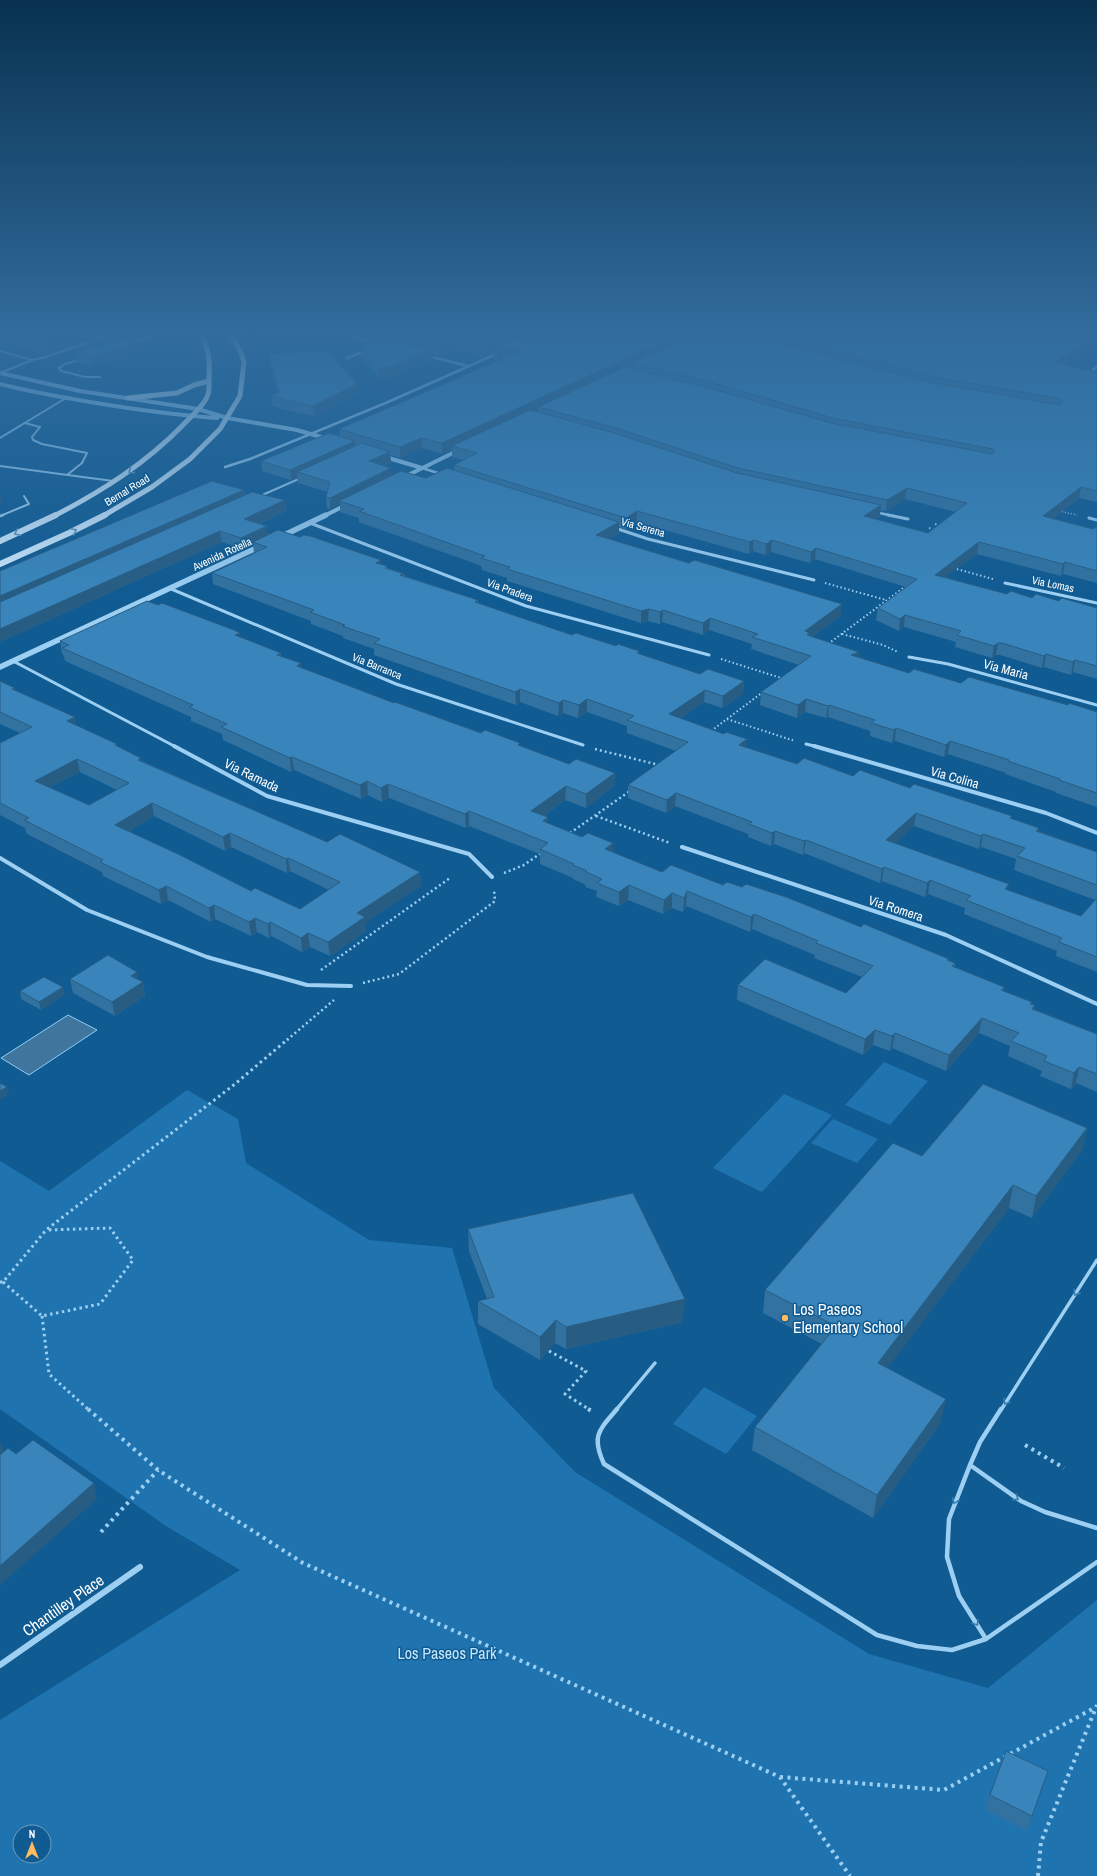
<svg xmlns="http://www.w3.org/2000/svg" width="1097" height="1876" viewBox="0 0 1097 1876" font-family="'Archivo Narrow',sans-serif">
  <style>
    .green { fill: #1f74b0; fill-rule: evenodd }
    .water { fill: #40759e; stroke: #8ecdf7 }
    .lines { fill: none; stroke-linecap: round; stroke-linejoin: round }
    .path-far4 { stroke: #9dcff3; stroke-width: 1.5; stroke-dasharray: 1 2; stroke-linecap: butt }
    .path-far3 { stroke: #9dcff3; stroke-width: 2; stroke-dasharray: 1.5 2.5; stroke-linecap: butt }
    .path-far2 { stroke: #9dcff3; stroke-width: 2.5; stroke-dasharray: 2 3; stroke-linecap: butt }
    .path-far1 { stroke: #9dcff3; stroke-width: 3; stroke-dasharray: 2.5 3.5; stroke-linecap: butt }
    .path { stroke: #9dcff3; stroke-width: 4; stroke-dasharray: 3 4.5; stroke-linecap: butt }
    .service-far3 { stroke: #9dcff3; stroke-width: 2 }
    .service-far2 { stroke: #9dcff3; stroke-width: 2.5 }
    .service-far1 { stroke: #9dcff3; stroke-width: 3.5 }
    .service { stroke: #9dcff3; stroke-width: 4.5 }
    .minor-far3 { stroke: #9dcff3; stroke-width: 2.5 }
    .minor-far2 { stroke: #9dcff3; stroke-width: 3 }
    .minor-far1 { stroke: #9dcff3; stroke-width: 4 }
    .minor { stroke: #9dcff3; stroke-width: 6 }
    .tertiary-far1 { stroke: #9dcff3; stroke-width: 4 }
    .tertiary { stroke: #9dcff3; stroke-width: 5.5 }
    .secondary-far1 { stroke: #cce8fd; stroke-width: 5 }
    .secondary { stroke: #cce8fd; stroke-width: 6 }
    .wall { fill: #3172a1; fill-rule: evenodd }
    .shaded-wall { fill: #285d83 }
    .building { fill: #3985bb; stroke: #285d83; fill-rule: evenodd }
    .oneway { stroke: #5b93bd }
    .oneway2 { stroke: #3a7eaf }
    .poi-dot { fill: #ffbb5f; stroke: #105b92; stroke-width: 1.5 }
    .labels { text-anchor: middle; stroke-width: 3; stroke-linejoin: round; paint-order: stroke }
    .far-street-label { font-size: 11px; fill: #fff; stroke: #105b92 }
    .street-label { font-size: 13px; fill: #fff; stroke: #105b92 }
    .near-poi-label { font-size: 16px; fill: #fff; stroke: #105b92; text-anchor: start }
    .near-street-label { font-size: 16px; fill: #fff; stroke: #105b92 }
    .near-park-label { font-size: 16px; fill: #c4e6fd; stroke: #105b92 }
  </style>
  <rect width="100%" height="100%" fill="#105b92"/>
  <path class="green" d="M884 1062 928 1081 890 1125 845 1105Z
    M187 1090 238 1119 246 1163 369 1240 452 1248 494 1388 575 1472 869 1654 988 1688 1097 1600V1876H0V1720L240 1570 166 1526 0 1409V1161L49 1191ZM20 1832H44V1856H20Z
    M784 1094 832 1115 762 1192 713 1168Z
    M833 1119 878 1139 857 1163 811 1143Z
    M704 1387 757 1416 726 1454 673 1424Z"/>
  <path class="water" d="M68 1015 97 1030 29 1075 1 1058Z"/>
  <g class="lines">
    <path class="path-far4" d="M1059 511 1077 515"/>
    <path class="path-far3" d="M935 524 941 525
      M929 528 936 530
      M953 568 993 579
      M825 583 886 600
      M842 634 883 645 898 652
      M828 644 906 586
      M721 659 781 678
      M727 719 795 741
      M711 731 763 692"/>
    <path class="path-far2" d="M595 749 659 765
      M596 816 670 843
      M570 833 630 791
      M504 873 524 865 541 853
      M321 970 450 878
      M363 983 399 974 495 901 494 890
      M287 1040 334 1000"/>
    <path class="path-far1" d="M0 1282H3L46 1230 235 1084 288 1039
      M3 1282 42 1316 100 1304 133 1260 110 1228 46 1230
      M42 1316 49 1374 89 1410
      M549 1351 586 1371 565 1394 590 1410"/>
    <path class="path" d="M88 1409 158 1470 303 1563 780 1777 850 1876
      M588 1409 592 1411
      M1025 1445 1064 1468
      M101 1532 158 1470
      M780 1777 944 1790 1096 1707
      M1038 1876 1041 1842 1097 1705"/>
    <path class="service-far3" d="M134 342 153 336
      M0 351 32 360 46 357 118 332
      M79 360 65 364 59 368 61 371 85 377H100
      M0 373 32 360
      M25 423 40 427 32 437 33 440 42 444 87 453 82 463 67 475
      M0 438 66 398
      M0 466 113 481
      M260 496 301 478
      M0 516 29 504 24 496"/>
    <path class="service-far2" d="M0 516 3 515"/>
    <path class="service-far1" d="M616 1410 655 1363
      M1001 1410 1097 1260"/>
    <path class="service" d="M617 1409C599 1430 591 1436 604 1464L877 1635 917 1646 952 1650 986 1639 1097 1562
      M1001 1409 980 1442 970 1465 1021 1501 1045 1512 1097 1528
      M970 1465 949 1519 947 1557 959 1596 986 1639"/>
    <path class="minor-far3" d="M338 332 375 343
      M428 356 468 366
      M347 358 365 351
      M1093 370 1097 367
      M225 467 250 459 388 402 496 354
      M422 468 441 474
      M875 512 893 516"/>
    <path class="minor-far2" d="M888 515 908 519
      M1089 518 1097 520
      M310 523 526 606 709 655
      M615 528 648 539 814 580
      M1005 583 1097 603
      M169 588 396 684 583 745
      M909 657 948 664 1097 705
      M13 661 176 747
      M806 744 818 747"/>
    <path class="minor-far1" d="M174 746 267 796 469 854 492 877
      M814 746 1046 813 1097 833
      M682 847 946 935 1097 1004
      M0 858 87 910 207 957 307 985 351 986"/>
    <path class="minor" d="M0 1665 140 1567"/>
    <path class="tertiary-far1" d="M0 373 80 391 198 409 227 418 297 430 328 439
      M0 384C30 392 60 397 90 402 132 409 174 415 217 418
      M382 456 422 468
      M402 478 461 449
      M324 516 348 504"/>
    <path class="tertiary" d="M280 537 326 515
      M0 667 261 546"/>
    <path class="secondary-far1" d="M128 398 177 393 194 385 209 381
      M54 516C102 491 145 464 183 425 191 416 202 408 207 397 210 391 209 385 209 379 210 361 209 348 200 332
      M103 516 152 487 190 459 220 429 240 396 244 362 240 350 229 332"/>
    <path class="secondary" d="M0 541 56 515
      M0 564 69 533 105 515"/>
  </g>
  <path class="wall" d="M0 332H100L95 334 96 337 47 354 0 340Z
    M356 332H1097L1063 365 1097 372V502L1079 498 1052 519 1093 529 1097 526V583L1063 574 1061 576 977 554 945 577 1007 594 1059 601 1097 608V679L1073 672 1071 675 1044 667 1042 668 1000 655H996L992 658 955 647 956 642 904 627 899 631 876 620 878 608 906 587 815 559 810 563 771 552 765 555 753 551 749 554 637 522 626 529 619 527V533L609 539 841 616 812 637 859 652V657L909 673 1068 705 1097 712V807L1056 793V792L1005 774 1006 773 948 754 944 757 895 741 892 743 870 736V731L828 717 826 718 805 712 797 718 760 705 761 692 799 665 751 649 752 644 709 630 703 635 662 622 660 624 648 621 641 623 507 581V578L482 570 481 566 479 565 359 522V518L340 512V504L330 509 327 508 326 497 328 492 298 483 297 477 291 480 262 471 261 461 340 436 339 429 503 359 498 360 493 359V353L484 356 457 350 442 356 433 354V360L392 377 379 379 361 355V346L377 339 358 334ZM633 365V368L628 367ZM538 409V412L534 411H535ZM422 448 442 454 452 449V457L463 460 454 465V470L426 478 391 475V468L383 466 391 462 390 455 400 458ZM905 499 956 512 928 533 875 519 880 516V510L886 511Z
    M140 351 94 366 76 363 75 354Z
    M269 354 357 384V394L314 416 280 409V408L272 406 271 396 278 393 270 363Z
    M244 490 245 495 285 500 286 511 259 524 267 535 300 537 381 560V564L388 568 405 574V576L478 600 479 604 572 635 639 651V654L700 674 744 681 743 694 722 708 704 702 681 718 746 747 797 764 910 788 1012 819 1039 828 1038 831 1097 852V972L1056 956 1057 951 964 914 965 908 928 894 925 897 882 881 880 883 804 853 803 855 774 844 771 846 748 837V834L675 806 666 813 628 798V785L676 751 627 733V726L587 712 578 718 563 713 558 716 520 702 516 705 374 655V649L343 638V636L311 624V621L213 584 212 573 254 553 253 544 243 549 222 542 0 642ZM914 826 979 849 981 847 1016 859 1014 870 1095 900 1081 916 1008 890 895 843Z
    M158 605 240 633V637L281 653V656L301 668 394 703 520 746 569 764 615 773 614 786 586 808 565 800 544 816 548 823 582 837 613 843V853L662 872 723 885 742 887 861 927 949 959 948 960 955 963V967L1004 987 1003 991 1032 1002 1031 1004 1034 1009 1097 1034V1092L1076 1083 1071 1089 1040 1076 1042 1071 1008 1056 1010 1046 979 1033 946 1071 892 1048 890 1051 873 1045 863 1055 737 1000 738 985 846 993 862 977 814 958 815 955 752 929 750 932 686 906 683 912 672 908 663 914 628 900 619 906 596 897 597 891 585 887 586 885 573 879V878L540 864V854L469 826 466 828 389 798 382 802 368 795 361 799 294 770 291 772 223 740 222 734 191 721V717L65 661 63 654H62L60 641Z
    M0 681 15 688V690L75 717 76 725 117 744V746L142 761 327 842 420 872 421 886 366 922V931L330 956 310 947 302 952 271 936 269 938 257 932 251 936 215 919 211 922 168 900 161 904 103 876 102 872 27 834 25 828 0 815V743L20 733 0 724ZM80 772 117 790 89 805 50 787ZM154 816 225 851 231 847 287 873 290 871 329 890 300 909 251 891 129 831Z
    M70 979H138L143 982 145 996 115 1016 73 993Z
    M20 991 65 994 41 1010 21 999Z
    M1087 1128 1082 1150 1032 1218 1009 1208 887 1368 941 1422 873 1518 752 1450 755 1427 822 1344 763 1313 765 1290 922 1156Z
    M468 1229 683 1322 566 1349 555 1343 540 1360 478 1324V1301L487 1299 469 1251Z
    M1043 1786 1027 1831 985 1810 990 1795Z"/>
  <path class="shaded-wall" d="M43 332H100L95 334 96 337 47 354Z
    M518 332H539L493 349V353L484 356V347Z
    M684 332H703L633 363V365L541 408 538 407V409L456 447 452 446V449L442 454V443Z
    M948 332H963L947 342V336Z
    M1097 336V344L1051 373 1053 363Z
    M457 340V350L442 356 441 347Z
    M139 342 140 351 94 366 92 357Z
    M520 347V356L498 360V350Z
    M433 350V360L392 377 379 379 378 369Z
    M357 384V394L314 416 313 406Z
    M421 438 422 448 400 458V447Z
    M355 441 356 451 297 472V477L291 480 290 470Z
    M390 452 391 462 369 472V461Z
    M391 468 392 479 339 501 340 504 330 509V498Z
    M1081 487 1079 498 1041 527 1043 516Z
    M907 488 905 499 886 511 887 500Z
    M244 490 245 501 0 609V596Z
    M0 491 2 503 0 504Z
    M285 500 286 511 245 530 244 519Z
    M881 505 880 516 863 528 864 516Z
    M637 511V522L626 529V518Z
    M619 522V533L596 546V535Z
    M267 526 268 538 253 542V544L243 549 241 538Z
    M220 531 222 542 0 642V629Z
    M753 540V551L749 554 750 542Z
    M772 540 771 552 765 555 766 544Z
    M979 542 977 554 933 586 935 575Z
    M816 548 815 559 810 563 811 552Z
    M381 560 382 571 376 563Z
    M1065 562 1063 574 1061 576 1063 564Z
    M842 604 841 616 809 639 805 631Z
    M649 609 648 621 641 623V611Z
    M663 610 662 622 660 624V612Z
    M905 615 904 627 899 631 900 619Z
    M710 618 709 630 703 635V623Z
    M240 633 241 646 235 635Z
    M998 643 996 655 992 658 994 646Z
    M859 652 858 664 851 655Z
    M1046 654 1044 667 1042 668 1044 656Z
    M1075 660 1073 672 1071 675 1073 662Z
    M301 663 302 676 297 666Z
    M744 681 743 694 722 708 723 696Z
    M520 689V702L516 705 515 692Z
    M705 690 704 702 668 727 669 714Z
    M587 699V712L578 718 579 705Z
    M806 699 805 712 797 718 798 705Z
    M563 700V713L558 716 559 703Z
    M829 705 828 717 826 718 828 706Z
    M75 717 77 730 67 721Z
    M896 728 895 741 892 743 894 730Z
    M747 739 746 752 739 745Z
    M950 741 948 754 944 757 946 745Z
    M292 757 294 770 291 772 290 758Z
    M77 759 80 772 37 794 35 781Z
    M615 773 614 786 586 808V794Z
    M367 781 368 795 361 799 360 785Z
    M388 784 389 798 382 802 381 788Z
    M566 786 565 800 531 825V811Z
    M676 793 675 806 666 813 667 800Z
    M152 803 154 816 117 838 115 825Z
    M469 811V826L466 828 465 814Z
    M916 813 914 826 884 854 886 840Z
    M548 817V831L543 821Z
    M775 831 774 844 771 846 772 833Z
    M230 833 231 847 225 851 223 837Z
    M983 834 981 847 979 849 981 836Z
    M806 840 804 853 803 855 804 841Z
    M613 843V858L605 849Z
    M288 858 290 871 287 873 286 859Z
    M884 867 882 881 880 883 882 869Z
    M420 872 421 886 366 922V931L330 956 328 942 357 913Z
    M930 880 928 894 925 897 927 883Z
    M1009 884 1007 898 1005 889Z
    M629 885 628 900 619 906V892Z
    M166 886 168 900 161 904 159 890Z
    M687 891 686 906 683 912 684 898Z
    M672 893V908L663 914 664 900Z
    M214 905 215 919 211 922 209 908Z
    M754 914 752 929 750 932 751 917Z
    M255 918 257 932 251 936 249 922Z
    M270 922 271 936 269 938 268 924Z
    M308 933 310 947 302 952 301 938Z
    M137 972 139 984 143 982 145 996 115 1016 112 1002 131 976Z
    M63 987 65 994 41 1010 39 1002Z
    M982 1018 979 1033 946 1071 949 1055Z
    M875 1030 873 1045 863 1055 865 1039Z
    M895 1033 892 1048 890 1051 892 1036Z
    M1079 1067 1076 1083 1071 1089 1074 1073Z
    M7 1087 9 1094 0 1100V1091Z
    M1087 1128 1082 1150 1032 1218 1036 1196Z
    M1013 1185 1009 1208 874 1386 878 1363Z
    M685 1299 683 1322 566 1349V1327Z
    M556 1320 555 1343 540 1360V1337Z
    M946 1399 941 1422 873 1518 877 1495Z
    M0 1443H1L5 1458 0 1463Z
    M94 1483 97 1499 0 1585V1566Z
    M1048 1771 1043 1786 1027 1831 1032 1816Z"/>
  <path class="building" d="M384 332H518L484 347 457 340 441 347Z
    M531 332H684L442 443 421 438 400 447 339 429 521 351 520 347 498 350 493 349Z
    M700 332H731L934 383 1060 405 1063 401 1061 399 935 377 753 332H948L947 336 950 337 959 332H1097V336L1053 363 1097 372V491L1081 487 1043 516 1093 529 1097 526V571L1065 562 1063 564 979 542 935 575 1007 594 1011 591 1032 598 1036 594 1059 601 1062 598 1097 608V666L1075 660 1073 662 1046 654 1044 656 1002 643H998L994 646 957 635 961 631 905 615 900 619 878 608 917 579 816 548 811 552 772 540 766 544 753 540 750 542 637 511 626 518 454 465 477 453 452 446 530 410 611 432 737 473 881 505 864 516 928 533 967 503 907 488 887 500 738 468 613 427 538 407 625 367 709 388 831 423 992 454 995 452 993 449 833 418 710 382 633 363Z
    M382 337 433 350 391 367 378 369 361 346Z
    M126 338 139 342 92 357 75 354Z
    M327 350 357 384 313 406 280 399 282 398 271 396 279 392 269 354Z
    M329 433 355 441 290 470 261 461Z
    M362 443 390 452 369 461 391 468 330 498 326 497 330 482 297 472Z
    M447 468 619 522 596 535 689 563 694 560 842 604 805 631 810 633 807 635 859 652 851 655 909 673 914 669 961 683 969 677 1068 705 1069 703 1097 712V793L1059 780 1060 779 1008 761 1009 760 950 741 946 745 896 728 894 730 871 723 875 720 829 705 828 706 806 699 798 705 761 692 811 656 752 637 758 634 710 618 703 623 663 610 660 612 649 609 641 611 507 569 510 567 481 558 485 556 479 554 359 511 364 509 339 501 401 471 426 478Z
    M212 481 244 490 0 596V571Z
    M252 492 285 500 244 519 267 526 241 538 220 531 0 629V602Z
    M278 530 300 537 304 535 310 536 381 560 376 563 387 566 385 568 405 574 400 575 478 600 475 602 572 635 576 633 616 646 618 644 639 651 637 653 700 674 708 669 744 681 723 696 705 690 669 714 724 734 726 732 747 739 739 745 797 764 804 758 853 776 860 770 910 788 914 784 1012 816 1010 818 1039 828 1036 831 1097 852V885L1017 856 1025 848 983 834 981 836 916 813 886 840 1009 884 1005 889 1081 916 1097 898V957L1059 942 1062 938 966 900 971 896 930 880 927 883 884 867 882 869 806 840 804 841 775 831 772 833 749 824 752 822 676 793 667 800 628 785 688 742 627 720 634 716 587 699 579 705 563 700 559 703 520 689 515 692 374 643 380 639 342 626 345 625 310 612 314 610 212 573 267 547 253 542Z
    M147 601 158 605 162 603 234 630 240 633 235 635 281 653 277 655 301 663 297 666 394 703 395 702 481 733 485 730 520 743 518 745 569 764 576 759 615 773 586 794 566 786 531 811 548 817 543 821 582 837 588 833 613 843 605 849 662 872 671 865 723 885 727 882 742 887 746 884 786 897 861 927 864 924 949 959 947 960 955 963 952 966 1004 987 1001 990 1032 1002 1030 1004 1035 1005 1032 1009 1097 1034V1074L1079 1067 1074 1073 1044 1061 1047 1056 1011 1041 1019 1033 982 1018 949 1055 895 1033 892 1036 875 1030 865 1039 738 985 765 959 846 993 873 966 816 943 818 941 754 914 751 917 687 891 684 898 672 893 664 900 629 885 619 892 597 883 602 879 586 872 587 871 573 865 574 864 540 849 548 843 469 811 465 814 388 784 381 788 367 781 360 785 292 757 290 758 221 727 227 724 189 707 193 705 62 648 69 645 60 641Z
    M0 681 15 688 12 689 75 717 67 721 117 744 115 745 141 758 138 760 327 842 340 834 420 872 357 913 365 917 328 942 308 933 301 938 270 922 268 924 255 918 249 922 214 905 209 908 166 886 159 890 100 862 103 860 24 820 29 818 0 803V743L32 727 0 712ZM77 759 129 783 89 805 35 781ZM152 803 223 837 230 833 286 859 288 858 340 882 300 909 255 888 251 891 178 854 115 825Z
    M108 955 137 972 131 976 143 982 112 1002 70 979Z
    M44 977 63 987 39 1002 20 991Z
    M0 1083 7 1087 0 1091Z
    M983 1084 1087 1128 1036 1196 1013 1185 878 1363 946 1399 877 1495 755 1427 836 1326 765 1290 893 1143 922 1156Z
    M633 1193 685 1299 566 1327 556 1320 540 1337 478 1301 494 1297 468 1229Z
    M33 1440 94 1483 0 1566V1455L8 1448 16 1454Z
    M1006 1751 1048 1771 1032 1816 990 1795Z"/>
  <defs><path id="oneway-chevron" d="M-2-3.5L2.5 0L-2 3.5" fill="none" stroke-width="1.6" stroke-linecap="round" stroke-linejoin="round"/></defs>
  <g class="oneway">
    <use href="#oneway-chevron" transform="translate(131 471) rotate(145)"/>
    <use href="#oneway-chevron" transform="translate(74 531) rotate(-26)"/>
    <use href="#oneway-chevron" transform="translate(17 533) rotate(155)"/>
  </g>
  <g class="oneway2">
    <use href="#oneway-chevron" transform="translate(1076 1293) rotate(123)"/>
    <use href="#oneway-chevron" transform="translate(1006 1402) rotate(123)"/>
    <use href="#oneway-chevron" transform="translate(1016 1498) rotate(34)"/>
    <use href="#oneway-chevron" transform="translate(955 1501) rotate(111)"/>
    <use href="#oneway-chevron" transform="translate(976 1623) rotate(58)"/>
  </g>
  <linearGradient id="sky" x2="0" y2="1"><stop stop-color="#093250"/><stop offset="0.56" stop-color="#316c9d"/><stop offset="1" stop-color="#316c9d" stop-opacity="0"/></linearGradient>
  <rect width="1097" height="595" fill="url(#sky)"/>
  <circle class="poi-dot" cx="785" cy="1318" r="4"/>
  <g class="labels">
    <g class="far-street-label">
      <text transform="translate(127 490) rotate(-31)" y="4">Bernal Road</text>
      <text transform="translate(643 527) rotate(16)" y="4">Via Serena</text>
      <text transform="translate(222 554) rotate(-25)" y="4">Avenida Rotella</text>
      <text transform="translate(1053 584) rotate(12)" y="4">Via Lomas</text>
      <text transform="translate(510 590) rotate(20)" y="4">Via Pradera</text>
      <text transform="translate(377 666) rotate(22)" y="4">Via Barranca</text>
    </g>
    <g class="street-label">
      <text transform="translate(1006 669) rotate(15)" y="5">Via Maria</text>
      <text transform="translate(252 775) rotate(26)" y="5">Via Ramada</text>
      <text transform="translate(955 777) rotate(16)" y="5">Via Colina</text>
      <text transform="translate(896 908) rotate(18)" y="5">Via Romera</text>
    </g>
    <g class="near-poi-label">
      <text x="793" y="1315">Los Paseos<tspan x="793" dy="18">Elementary School</tspan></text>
    </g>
    <g class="near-street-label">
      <text transform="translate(63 1605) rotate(-35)" y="6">Chantilley Place</text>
    </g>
    <g class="near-park-label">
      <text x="447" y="1659">Los Paseos Park</text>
    </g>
  </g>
  <g transform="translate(32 1844)"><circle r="19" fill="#105b92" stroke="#709dbe"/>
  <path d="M0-3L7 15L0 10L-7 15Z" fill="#ffbb5f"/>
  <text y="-6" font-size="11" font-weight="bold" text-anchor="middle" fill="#ffffff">N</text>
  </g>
</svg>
